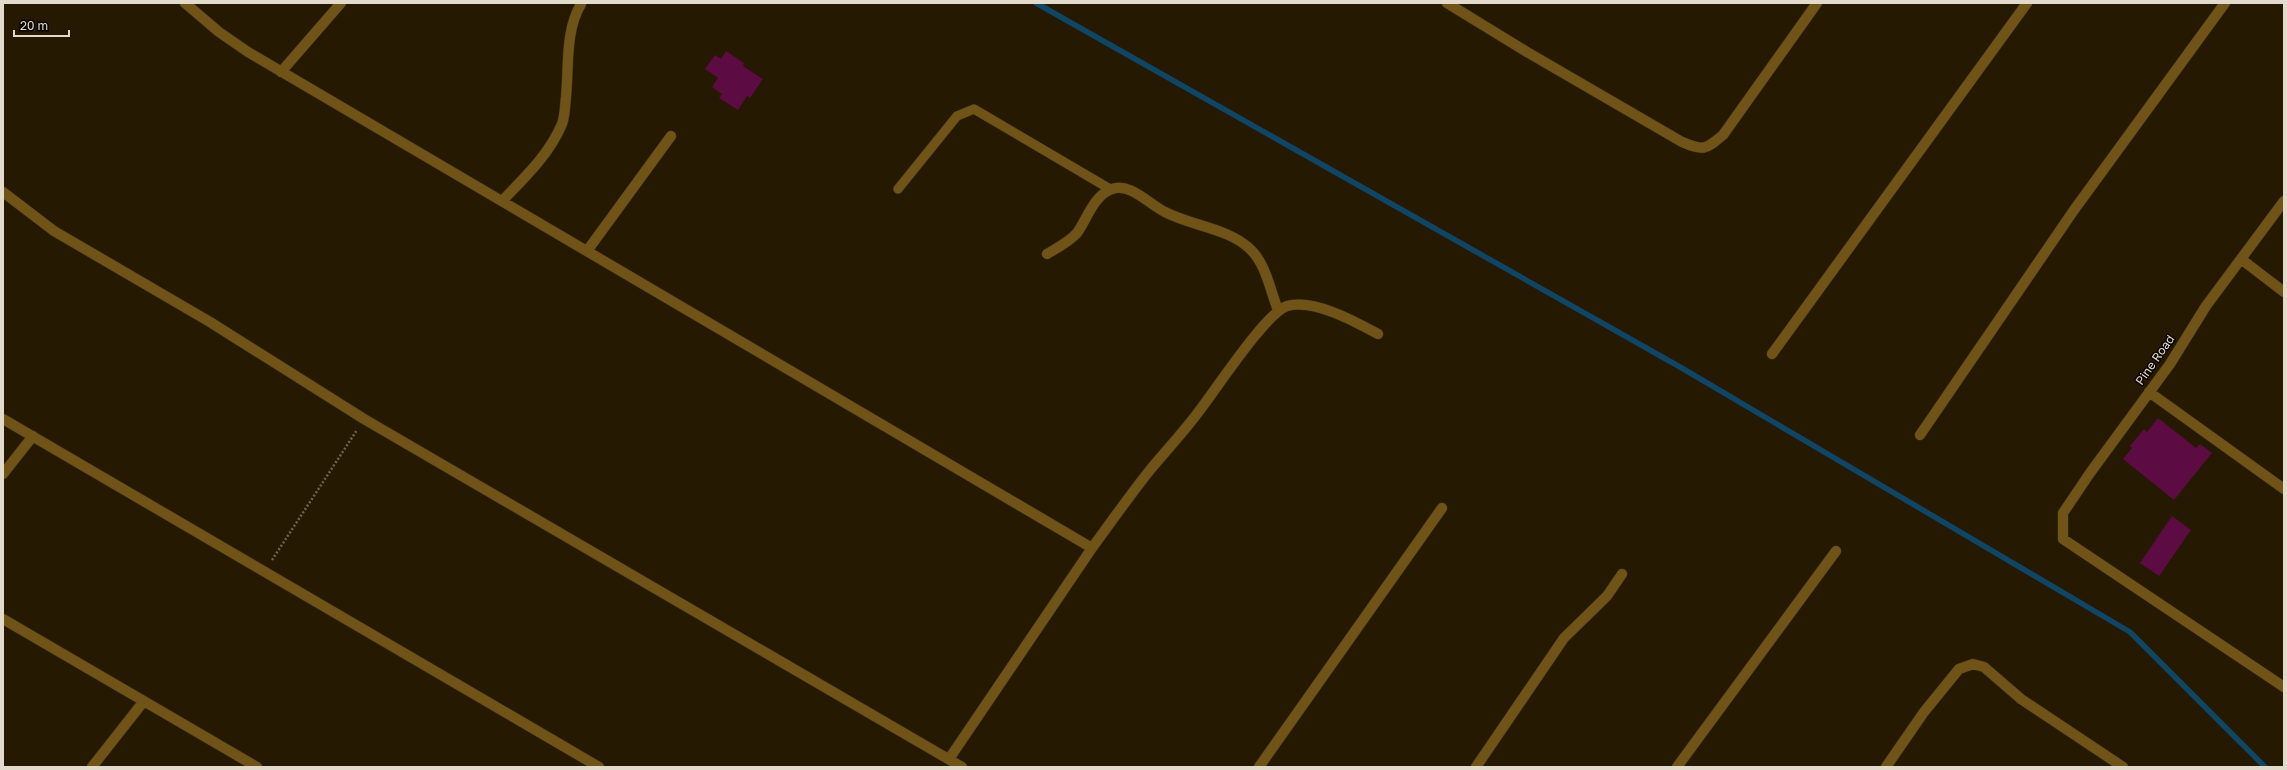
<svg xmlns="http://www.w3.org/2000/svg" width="2287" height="770" viewBox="0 0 2287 770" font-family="'Golos Text',sans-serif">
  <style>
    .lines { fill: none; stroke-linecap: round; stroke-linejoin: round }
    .stream { stroke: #0f4665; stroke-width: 5.5 }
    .building { fill: #5d0b43 }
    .lane-casing { stroke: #3f341d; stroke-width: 10 }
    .street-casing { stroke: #3f341d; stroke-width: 11 }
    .path { stroke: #6d634e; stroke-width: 2.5; stroke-dasharray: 2 2; stroke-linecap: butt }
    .lane { stroke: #705317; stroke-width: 9 }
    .street { stroke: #705317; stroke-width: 10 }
    .labels { text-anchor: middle; stroke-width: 3; stroke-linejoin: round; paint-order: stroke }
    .street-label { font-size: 12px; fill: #e2dacb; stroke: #0a0501 }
  </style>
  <rect width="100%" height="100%" fill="#251901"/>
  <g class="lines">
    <path class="stream" d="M1036 3 1680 367 2130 632 2265 767"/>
  </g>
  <path class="building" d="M726 51 744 63 743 66 763 79 750 98 747 96 738 110 719 98 722 94 712 87 718 78 705 69 715 55 721 59Z
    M2158 418 2196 448 2200 444 2212 453 2174 500 2123 459 2132 448 2130 446 2144 429 2147 432Z
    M2172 516 2191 530 2159 576 2140 563Z"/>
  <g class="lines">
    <g class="lane-casing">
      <path id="lane" d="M898 189 957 116 974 109 1110 189"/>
    </g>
    <g class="street-casing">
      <path id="street" d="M185 3 219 32 248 52 1092 548 949 759
        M1447 3 1527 52 1682 142C1704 151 1705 150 1723 135L1817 3
        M281 72 341 3
        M3 192 54 231 210 322 364 419 962 767
        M502 201C524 178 549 155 562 124 565 116 565 105 566 97 569 66 565 31 581 4
        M2284 201 2206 306 2170 364 2090 473 2063 513V539L2284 687
        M587 251 671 136
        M1047 254C1057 248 1069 242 1077 233 1087 219 1094 195 1112 189 1130 182 1150 205 1165 212 1192 226 1227 228 1249 248 1266 263 1270 290 1278 310
        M2241 259 2284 292
        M1772 354 2027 3
        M2149 392 2284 489
        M3 419 599 767
        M1920 435 2074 210 2225 3
        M3 474 33 436
        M1092 548C1111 522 1130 495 1150 470 1164 453 1179 437 1193 419 1212 396 1264 314 1287 306 1313 298 1356 322 1378 334
        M3 619 257 767
        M92 767 144 701
        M1259 767 1442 508
        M1476 767 1564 638 1607 596 1622 574
        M1677 767 1836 551
        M1886 767 1924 712 1959 669 1973 664 1984 667 2021 699 2123 767"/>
    </g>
    <path class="path" d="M272 560 357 430"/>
    <use href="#lane" class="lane"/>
    <use href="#street" class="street"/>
  </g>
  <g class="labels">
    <g class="street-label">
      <text transform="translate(2155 360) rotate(-55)" y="4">Pine Road</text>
    </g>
  </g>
  <rect width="2287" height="770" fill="none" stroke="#e2dacb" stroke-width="8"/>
  <path d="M14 30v6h55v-6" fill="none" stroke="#e2dacb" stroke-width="2"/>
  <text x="20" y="30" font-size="12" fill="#e2dacb" stroke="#0a0501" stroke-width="3" paint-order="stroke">20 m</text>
</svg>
